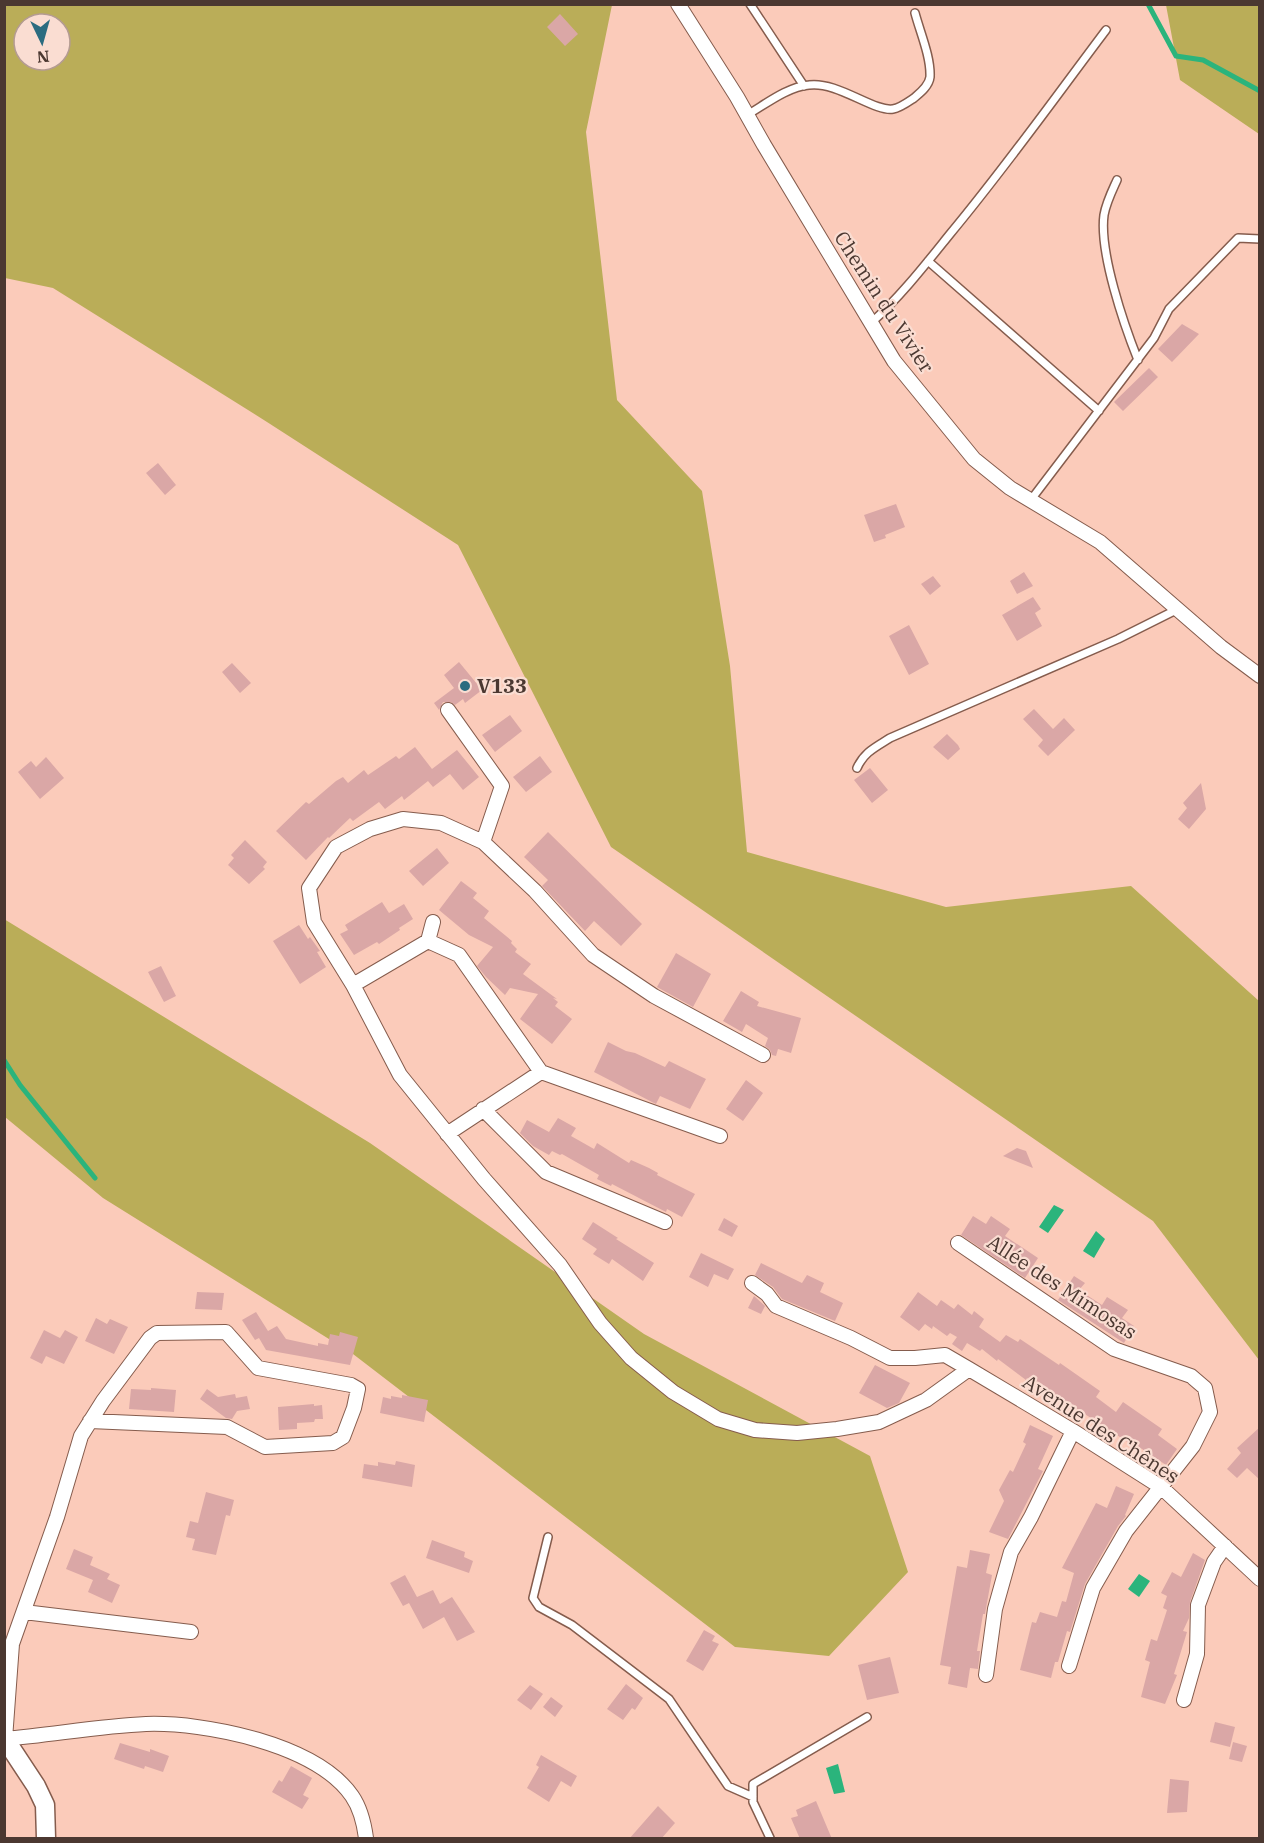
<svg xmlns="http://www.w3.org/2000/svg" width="1264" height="1843" viewBox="0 0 1264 1843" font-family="'IBM Plex Serif',serif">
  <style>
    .green { fill: #baad58; fill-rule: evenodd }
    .water { fill: #2bb47c }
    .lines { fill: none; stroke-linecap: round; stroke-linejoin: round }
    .stream { stroke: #2bb47c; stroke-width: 5 }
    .building { fill: #daa7a6 }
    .service-casing { stroke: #855c4d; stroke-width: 10 }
    .minor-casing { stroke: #855c4d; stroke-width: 16 }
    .tertiary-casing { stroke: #855c4d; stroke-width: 21 }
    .service { stroke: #fff; stroke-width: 7 }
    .minor { stroke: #fff; stroke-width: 14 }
    .tertiary { stroke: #fff; stroke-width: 18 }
    .poi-dot { fill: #2b6c80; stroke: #faddd2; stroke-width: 2 }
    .labels { text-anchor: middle; stroke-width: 4.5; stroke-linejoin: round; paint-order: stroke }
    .street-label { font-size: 20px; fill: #4b3831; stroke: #faddd2 }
    .poi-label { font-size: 20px; font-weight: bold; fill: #4b3831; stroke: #faddd2; text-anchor: start }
  </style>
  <rect width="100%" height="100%" fill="#fbcbba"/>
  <path class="green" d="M4 5H612L586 132 617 400 702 491 730 666 747 852 946 907 1131 886 1259 1001V1360L1153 1221 611 847 458 545 267 422 53 288 5 278ZM24 24H60V60H24Z
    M1166 5H1259V134L1180 80Z
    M4 919 370 1143 644 1334 870 1456 908 1572 829 1656 735 1647 353 1354 103 1198 5 1117Z"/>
  <path class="water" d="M1054 1205 1064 1210 1048 1233 1039 1227Z
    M1096 1231 1105 1239 1094 1258 1083 1251Z
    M1139 1574 1150 1581 1139 1597 1128 1589Z
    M838 1764 845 1792 834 1794 826 1768Z"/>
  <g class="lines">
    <path class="stream" d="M1148 4 1176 56 1203 60 1260 91
      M4 1060 20 1085 95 1178"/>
  </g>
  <path class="building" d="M560 14 578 34 565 46 547 27Z
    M1182 324 1199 334 1172 362 1158 349Z
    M1149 368 1158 377 1123 411 1114 402Z
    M158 463 176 485 165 495 146 473Z
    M896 504 905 527 885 535 886 538 874 542 864 515Z
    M1024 572 1033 586 1017 594 1010 581Z
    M933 576 941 586 930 595 921 584Z
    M1033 597 1041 609 1035 613 1042 626 1017 641 1002 615Z
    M909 625 929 664 909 675 889 636Z
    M459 662 482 690 465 703 463 699 455 705 451 702H443L439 710 434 703 454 688 444 675Z
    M232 663 251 683 240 693 222 672Z
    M1034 709 1053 729 1064 718 1075 730 1048 756 1038 746 1043 740 1023 719Z
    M510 715 522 731 495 752 482 735Z
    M947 734 958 745 960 749 948 760 933 747Z
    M415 747 432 769 457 750 479 777 463 790 450 774 433 787 428 781 404 800 402 796 385 809 379 802 353 821 350 818 329 838 328 837 306 860 276 831 306 802 309 804 336 781 343 777 348 783 364 770 368 775 396 756 399 759Z
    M540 756 552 772 526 792 513 777Z
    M46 757 64 778 40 799 18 772 31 761 36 767Z
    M870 768 888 790 872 803 854 780Z
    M1201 783 1206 809 1189 829 1178 819 1187 808 1183 803Z
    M548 832 642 924 621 946 594 921 585 931 542 886 548 880 524 857Z
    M245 840 267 862 263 867 265 869 249 884 228 865 234 858 231 855Z
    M437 848 449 863 423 886 409 871Z
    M461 881 477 893 473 898 489 911 484 918 512 941 511 943 517 949 515 952 531 964 523 974 557 999 553 998 558 1002 555 1006 572 1019 552 1044 520 1019 538 994 510 988 505 995 486 977 477 966 493 947 469 935 439 910Z
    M382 902 389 913 404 904 413 919 399 928 400 930 379 944 377 942 354 955 340 934 348 930 345 925Z
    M299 925 308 939 310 937 320 951 317 952 326 967 300 984 273 941Z
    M676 953 711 974 693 1007 657 987Z
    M161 966 176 996 164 1002 148 972Z
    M741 991 759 1002 757 1006 801 1018 791 1053 778 1049 776 1056 772 1055 770 1050 765 1046 768 1038 746 1024 742 1032 723 1021Z
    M608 1042 626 1051 635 1053 665 1067 669 1061 706 1079 690 1109 660 1096 656 1104 652 1102 594 1072Z
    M746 1080 763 1093 743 1121 726 1109Z
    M558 1118 576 1128 571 1136 594 1149 597 1143 629 1163 631 1160 649 1168 658 1173 657 1175 695 1194 682 1217 667 1209 666 1212 612 1184 611 1186 597 1179 599 1175 562 1154 560 1155 552 1151 549 1155 533 1146 520 1133 527 1120 549 1132Z
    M1017 1148 1026 1151 1033 1168 1003 1156Z
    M973 1216 986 1224 991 1216 1010 1229 1005 1236 1038 1258 1025 1278 961 1235Z
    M724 1218 738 1226 732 1237 718 1230Z
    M593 1222 618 1238 616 1239 654 1263 643 1281 612 1259 609 1264 593 1254 597 1249 582 1239Z
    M701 1253 734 1269 728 1280 714 1274 708 1287 689 1277Z
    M761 1263 802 1283 807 1275 824 1283 820 1292 843 1303 835 1321 782 1299 773 1287 755 1275Z
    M1074 1276 1085 1283 1079 1290 1102 1305 1107 1297 1128 1310 1122 1318 1134 1326 1124 1343 1058 1300Z
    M197 1292 224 1293 222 1310 195 1309Z
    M918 1292 937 1306 941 1300 954 1309 958 1304 972 1315 974 1311 984 1319 979 1327 1000 1342 1006 1335 1018 1342 1020 1339 1059 1365 1060 1363 1100 1391 1096 1397 1116 1412 1123 1402 1162 1429 1158 1435 1177 1449 1166 1465 1130 1441 1129 1443 1068 1403 1067 1405 1051 1396 1027 1378 1026 1380 998 1359 997 1361 982 1349 980 1351 967 1343 962 1351 952 1344 957 1337 950 1333 947 1336 933 1326 932 1329 925 1324 919 1331 900 1317Z
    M754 1296 765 1306 761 1314 748 1308Z
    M256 1312 268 1331 277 1326 286 1339 318 1346V1343L328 1345 330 1334 339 1336 340 1332 358 1337 350 1365 266 1350 259 1338 255 1340 242 1320Z
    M96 1318 107 1324 110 1319 128 1327 114 1354 85 1341Z
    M44 1330 60 1338 65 1330 78 1337 64 1364 46 1356 42 1364 30 1358Z
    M875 1365 910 1383 899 1403 887 1408 859 1393Z
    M151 1388 176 1390 174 1412 129 1409 131 1389 151 1390Z
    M207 1389 218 1397 235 1394 236 1398 247 1396 250 1409 237 1411 232 1419 226 1418 200 1399Z
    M402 1395 428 1400 424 1422 380 1413 383 1397 391 1399V1396L402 1398Z
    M314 1404V1406L322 1405 323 1419H315L314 1422 297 1423V1429L279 1430 278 1407Z
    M1030 1425 1053 1436 1038 1469 1043 1471 1008 1539 989 1532 1004 1501 999 1490 1010 1470 1013 1472 1026 1444 1023 1442Z
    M1260 1427V1480L1247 1468 1237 1478 1227 1469 1241 1453 1237 1448Z
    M396 1461 415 1465 412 1487 362 1478 364 1464 378 1466V1462L395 1465Z
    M1116 1486 1134 1494 1125 1515 1126 1516 1118 1526 1085 1584 1070 1632 1067 1631 1058 1662H1055L1051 1678 1020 1670 1032 1622 1036 1623 1040 1612 1057 1617 1062 1601 1066 1602 1074 1573 1062 1568 1096 1503 1107 1508Z
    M206 1492 234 1500 230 1516 226 1515 216 1555 192 1550 195 1539 186 1537 190 1521 198 1523Z
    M432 1540 465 1552 464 1557 473 1561 469 1573 426 1558Z
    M74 1549 93 1557 90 1565 110 1574 107 1579 120 1585 112 1603 88 1592 93 1580 66 1569Z
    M970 1550 990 1554 986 1573 992 1575 985 1614H983L977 1651H980L978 1669 970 1668 967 1688 948 1684 951 1667 940 1665 957 1566 967 1568Z
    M1193 1553 1205 1560 1190 1602 1189 1618 1183 1631 1187 1632 1174 1674 1177 1675 1165 1704 1141 1697 1150 1662 1145 1660 1151 1639 1157 1641 1167 1610 1163 1608 1167 1596 1161 1593 1172 1572 1181 1577Z
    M405 1575 417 1597 433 1590 440 1604 452 1597 475 1632 457 1641 444 1617 423 1629 409 1603 403 1606 390 1583Z
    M704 1630 715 1636 712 1641 719 1644 703 1671 686 1661Z
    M890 1657 899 1693 867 1700 858 1665Z
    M626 1684 643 1698 635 1710 632 1708 623 1720 607 1709Z
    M530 1685 543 1694 531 1710 517 1700Z
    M551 1697 563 1706 555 1717 543 1707Z
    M1215 1722 1235 1727 1230 1747 1210 1742Z
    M1233 1742 1247 1746 1242 1762 1229 1759Z
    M120 1743 150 1752V1749L169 1756 163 1772 145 1766 144 1769 114 1759Z
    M541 1755 577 1776 571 1787 561 1781 549 1802 527 1788 539 1767 536 1765Z
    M291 1766 312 1778 303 1795 309 1798 302 1809 272 1792 279 1780 282 1782Z
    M1170 1779 1189 1781 1187 1812 1167 1813Z
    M816 1801 832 1839H800L791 1818 798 1816 796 1810Z
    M658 1806 675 1823 661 1839H629Z"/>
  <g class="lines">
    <g class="service-casing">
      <path id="service" d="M750 4 804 86
        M747 115C766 104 787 87 809 85 837 81 874 112 893 109 900 108 908 102 914 98 920 93 929 86 930 77 931 57 920 32 915 13
        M1117 180C1112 191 1106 203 1104 215 1099 252 1124 325 1138 360
        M928 261 1099 411
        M871 323C901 296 925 265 950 234 1005 168 1054 99 1106 30
        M1030 501 1154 338 1169 309 1238 238 1260 239
        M857 768C864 752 876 747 890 738L1118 639 1178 609
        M548 1537 533 1598 539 1607 572 1625 669 1699 728 1786 753 1797
        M770 1838 753 1802V1784L867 1717"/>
    </g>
    <g class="minor-casing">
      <path id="minor" d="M678 4 737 97 764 145 894 361 974 459 1010 488 1100 542 1221 647 1260 676
        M448 710 502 786 483 842
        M428 941 433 922
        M353 985 428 941 459 955 541 1072 447 1134
        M763 1055 654 996 593 955 535 891 483 842 441 823 403 819 370 829 336 847 309 888 314 922 353 985 400 1075 484 1179 560 1265 600 1323 631 1358 673 1392 718 1419 755 1430 797 1433 837 1429 879 1422 926 1400 969 1369
        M541 1072 720 1136
        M483 1109 546 1172 665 1222
        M958 1243 1114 1349 1191 1376 1205 1388 1210 1412 1193 1446 1126 1531 1093 1588 1069 1666
        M752 1283 767 1294 776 1306 851 1338 890 1358H915L945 1355 969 1369 1073 1431 1161 1487 1260 1579
        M24 1612 191 1632
        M986 1675 995 1609 1011 1552 1031 1517 1073 1431
        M1184 1700 1197 1654 1198 1605 1214 1562 1225 1546
        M4 1739C52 1735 99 1726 146 1724 205 1722 316 1744 352 1796 361 1809 364 1823 366 1838
        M5 1739 12 1644 57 1517 81 1436 103 1401 150 1338 157 1333 226 1332 258 1368 351 1385 358 1389 354 1408 343 1437 333 1443 265 1447 227 1427 90 1421"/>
    </g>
    <g class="tertiary-casing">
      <path id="tertiary" d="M5 1739 36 1786 45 1805 46 1838"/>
    </g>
    <use href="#service" class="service"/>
    <use href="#minor" class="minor"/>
    <use href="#tertiary" class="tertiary"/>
  </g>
  <circle class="poi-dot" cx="465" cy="686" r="6"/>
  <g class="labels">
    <g class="street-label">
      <text transform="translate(884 302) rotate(57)" y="7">Chemin du Vivier</text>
      <text transform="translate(1062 1287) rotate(33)" y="7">Allée des Mimosas</text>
      <text transform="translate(1101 1429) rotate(33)" y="7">Avenue des Chênes</text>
    </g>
    <g class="poi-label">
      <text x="477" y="693">V133</text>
    </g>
  </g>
  <rect width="1264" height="1843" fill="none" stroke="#4b3831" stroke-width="12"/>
  <g transform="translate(42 42) rotate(175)"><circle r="28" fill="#faddd2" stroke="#b49b92" stroke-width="1.5"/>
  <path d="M0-4.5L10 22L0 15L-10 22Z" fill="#2b6c80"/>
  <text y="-9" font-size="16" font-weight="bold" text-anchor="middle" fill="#4b3831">N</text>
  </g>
</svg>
